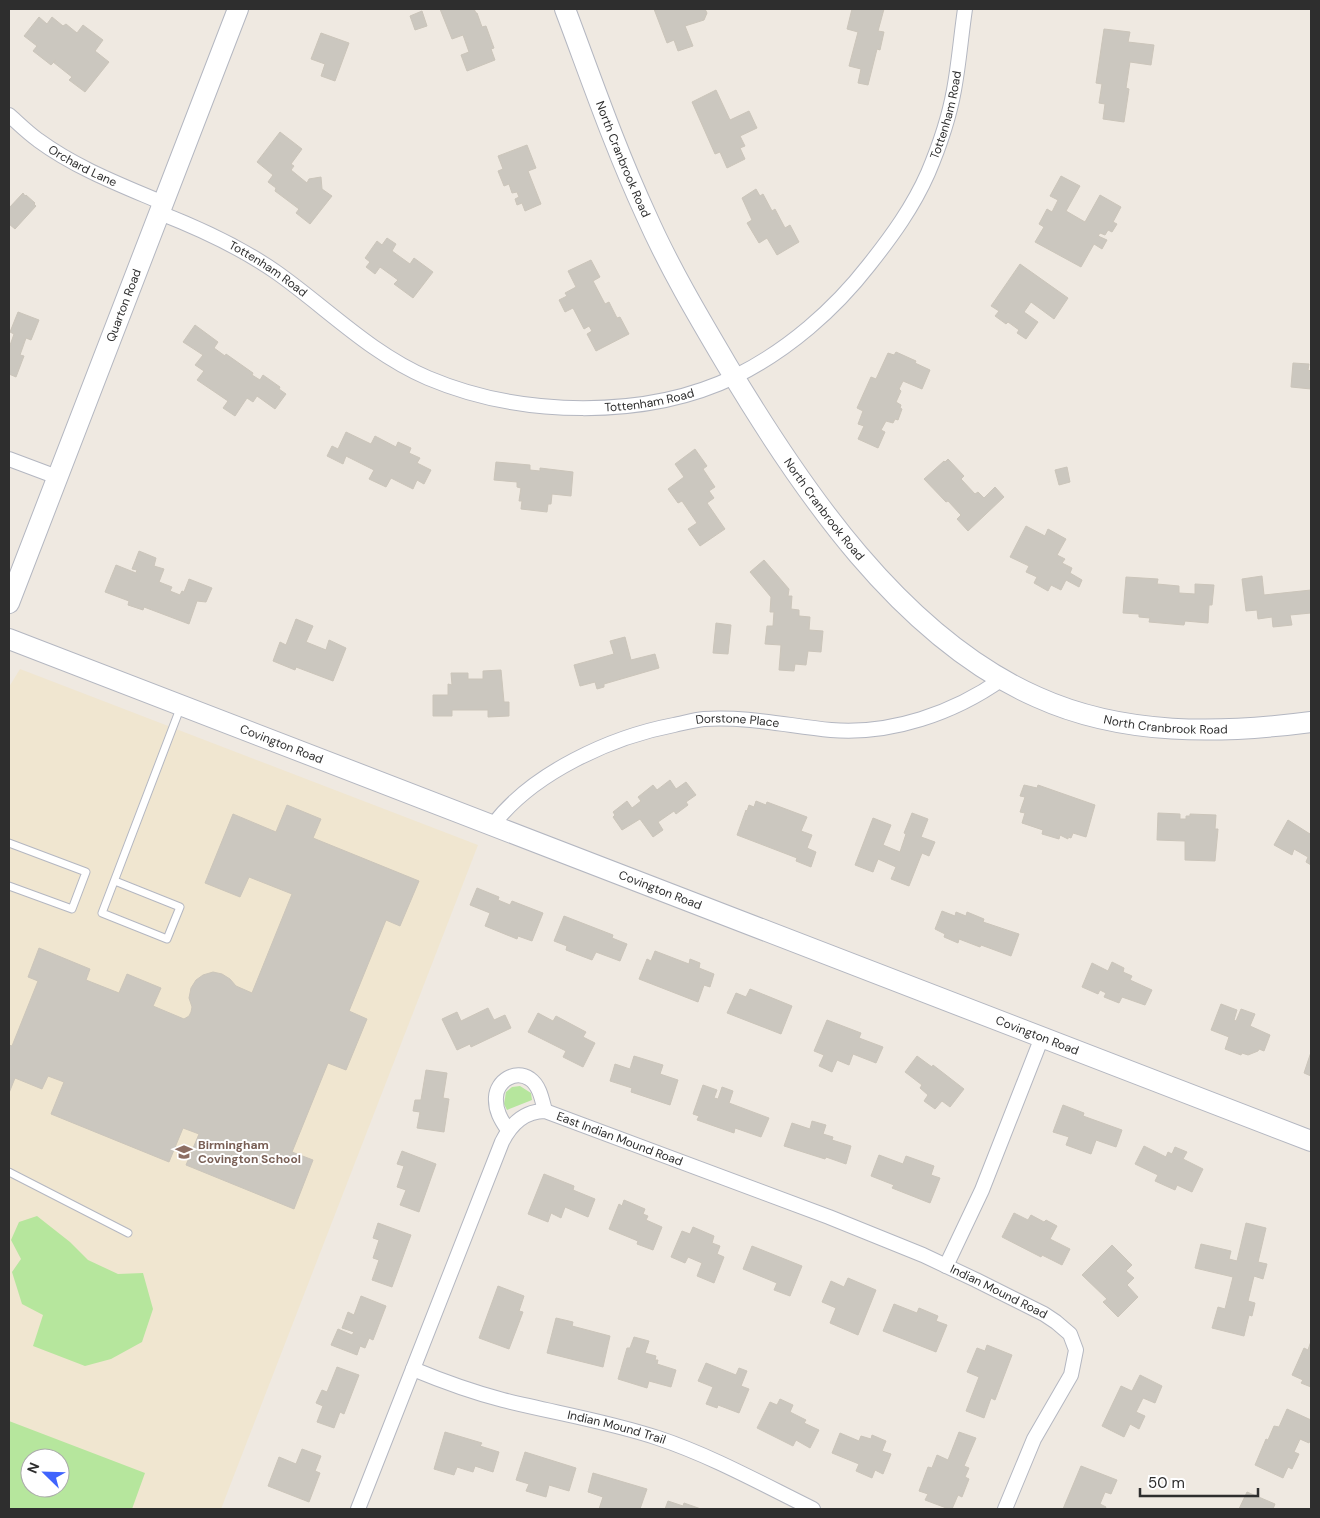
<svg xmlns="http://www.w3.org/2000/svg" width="1320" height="1518" viewBox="0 0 1320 1518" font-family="'DM Sans',sans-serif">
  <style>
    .education { fill: #f0e6d0; fill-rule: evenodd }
    .green { fill: #b6e69d; fill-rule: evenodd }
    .building { fill: #cbc7bf; stroke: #cbc5ba }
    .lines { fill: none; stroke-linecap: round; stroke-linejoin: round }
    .lane-casing { stroke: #b4b7c1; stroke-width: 9 }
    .street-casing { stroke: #b4b7c1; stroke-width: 16 }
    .secondary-casing { stroke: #b4b7c1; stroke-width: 22 }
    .lane { stroke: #fff; stroke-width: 7 }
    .street { stroke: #fff; stroke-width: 14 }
    .secondary { stroke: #fff; stroke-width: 20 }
    .labels { text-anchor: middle; stroke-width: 4; stroke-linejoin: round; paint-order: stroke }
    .street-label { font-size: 12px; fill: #2e2e2e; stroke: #fff }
    .education-label { font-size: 12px; font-weight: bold; fill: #785e54; stroke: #fff; text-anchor: start }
  </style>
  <rect width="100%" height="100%" fill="#efe9e1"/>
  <path class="education" d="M20 669 478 845 221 1509H9V687ZM30 1458H60V1488H30Z"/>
  <path class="green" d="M520 1086 531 1093 532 1100 507 1110 504 1104 506 1092 512 1087Z
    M37 1216 70 1242 88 1260 118 1274 143 1273 153 1309 142 1342 111 1359 85 1366 33 1346 43 1315 22 1304 12 1272 21 1259 11 1240 19 1222Z
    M9 1421 145 1473 132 1509H9ZM30 1458H60V1488H30Z"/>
  <path class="building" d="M440 9H474L476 13H477L482 27 486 26 494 48 491 49 495 60 467 71 461 55 469 52 463 35 452 39Z
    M654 9H705L707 13 704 20 685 26 693 46 678 51 674 40 667 43Z
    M852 9H884L878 31 884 32 880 50 877 49 868 85 858 83 861 69 849 66 858 32 847 29Z
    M422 11 427 26 415 30 410 16Z
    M39 17 47 24 52 17 63 26 66 24 77 33 83 25 103 40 95 51 109 62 85 92 69 80 72 77 53 62 56 60 51 65 33 51 37 46 24 36Z
    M1104 29 1130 32 1128 42 1154 45 1151 65 1130 62 1126 88 1129 89 1124 122 1103 119 1105 104 1099 103 1102 84 1096 83Z
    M321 33 349 43 335 81 321 76 325 64 311 59Z
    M716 90 730 120 749 111 757 128 740 136 745 146 740 148 745 159 727 168 720 152 715 154 692 102Z
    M280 132 302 149 291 164 294 166 291 170 307 183 309 179 321 177 322 189 332 196 310 224 296 213 299 209 275 191 276 188 268 182 273 175 257 162Z
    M527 145 536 168 528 171 541 204 525 211 522 203 517 205 515 199 519 197 517 192 512 193 509 184 504 186 498 171 503 169 498 156Z
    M1061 176 1080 186 1066 211 1085 222 1100 195 1121 207 1113 222 1117 224 1112 232 1108 230 1105 235 1100 233 1098 236 1107 240 1102 249 1094 244 1081 267 1035 242 1044 227 1039 224 1047 209 1052 212 1058 200 1050 196Z
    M756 189 760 196 763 194 772 211 775 209 785 228 790 225 799 242 777 255 767 238 759 243 747 223 752 220 742 198Z
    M23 193 25 196 26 195 35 203 34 204 36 206 15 229 9 224V208Z
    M387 238 396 244 392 251 410 264 414 258 433 272 413 298 394 284 398 280 380 267 375 274 366 267 370 262 365 258 377 241 382 245Z
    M591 260 600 277 593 281 605 304 609 302 617 318 620 317 629 334 596 351 587 334 592 331 589 326 584 329 573 308 565 312 559 300 567 296 565 293 576 287 568 271Z
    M1020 264 1068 298 1054 319 1031 302 1024 312 1038 322 1026 339 1017 333 1019 330 1008 322 1006 324 995 316 999 311 991 306Z
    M18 312 39 320 31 340 26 338 20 355 24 356 16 377 9 374V348L14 334 10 332Z
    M195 325 218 342 214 348 225 356 226 354 253 373 252 375 260 380 263 375 280 387 279 389 286 394 275 409 257 396 253 402 247 398 235 416 223 408 228 401 197 380 204 371 195 365 203 355 183 342Z
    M896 352 916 361 915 363 930 370 922 389 903 381 899 389 901 391 896 402 901 405 900 408 902 409 898 420 895 419 893 423 886 421 881 430 885 432 878 448 858 439 864 426 858 424 863 411 857 408 871 377 876 379 888 353 894 355Z
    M1293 363 1309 364 1308 370 1311 371V389L1291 387Z
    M346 432 371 444 375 436 396 447 398 442 411 448 409 453 420 458 417 463 431 470 424 484 417 480 413 489 391 478 386 487 369 479 374 470 346 456 343 464 327 456 332 446 338 449Z
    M695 449 707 466 703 469 715 487 709 491 714 498 707 503 725 529 700 546 688 529 697 523 682 501 678 503 668 489 684 477 675 464Z
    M948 459 964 476 961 479 975 494 978 492 984 498 995 487 1004 497 968 531 957 519 961 515 948 501 946 502 924 479 944 461 945 462Z
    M496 462 530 465V470L540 471V468L573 472 571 496 552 494 551 504H548L547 512 521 509 522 501H519L521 488 517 487V482L494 480Z
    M1067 467 1070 482 1059 485 1055 470Z
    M1026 526 1045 536 1048 529 1066 539 1057 555 1065 559 1062 563 1072 568 1070 573 1082 580 1079 587 1066 580 1061 590 1051 585 1048 591 1034 583 1037 577 1026 572 1029 566 1010 557Z
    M139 551 156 558 154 566 164 569 159 582 172 587 170 591 180 595 182 591 184 592 189 579 212 588 206 602 197 601 189 624 144 607 143 610 128 605 129 601 105 592 116 565 136 573 137 570 132 569Z
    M764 560 789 589 788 596H792L791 609 799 610V616L810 617 809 630 823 631 821 652 808 651 806 665 795 664 794 671 779 670 781 645 765 644 767 626H773L774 612H770L771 597 750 572Z
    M1262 576 1264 595 1311 590V613L1290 615 1292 625 1273 627 1272 617 1258 619 1257 610 1246 611 1242 579Z
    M1126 577 1158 579 1157 584 1179 586V593L1195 594V584L1214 585 1212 605H1209L1208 623 1185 621 1184 625 1149 622 1150 618 1139 617V614L1123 613Z
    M296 619 313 626 306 642 326 650 329 640 346 648 333 681 296 667 295 670 273 661 280 642 286 645Z
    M716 623 731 625 728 654 713 653Z
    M625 637 631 660 655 654 659 668 604 684V687L597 689 595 682 580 686 574 665 614 654 610 641Z
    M501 670 504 702H509V716L488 717V710H452V716H433V695H448V684L452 685 451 673H468V679H483V671Z
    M670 780 676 789 686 782 696 795 686 802 688 805 676 814 674 811 658 822 663 830 653 837 640 819 622 830 613 817 615 815 613 812 627 801 632 808 641 801 638 797 653 785 657 790Z
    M1024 785 1037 788 1038 785 1095 805 1086 837 1073 833 1071 838 1068 837V839L1060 835 1059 839 1042 834 1043 830 1022 823 1025 813 1020 812 1025 797 1020 796Z
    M756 801 766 805 767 802 807 817 801 831 812 835 807 848 816 852 811 867 796 861 797 858 737 835 746 810 747 811 749 805 754 807Z
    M287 805 321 819 313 838 419 881 400 926 386 920 349 1011 367 1019 346 1070 328 1063 292 1152 313 1160 294 1209 186 1165 199 1134 183 1128 169 1162 51 1114 64 1082 48 1076 42 1089 15 1078 9 1093V1045L12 1046 38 981 28 977 39 948 90 969 86 980 119 993 127 974 161 988 153 1006 184 1019 189 1016 191 1012 192 1007 189 998 191 988 196 980 203 975 213 972 222 974 230 979 236 986 252 993 292 894 249 877 240 897 205 883 233 814 276 832Z
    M912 813 928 819 921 837 935 842 929 856 922 853 909 886 891 879 896 867 878 859 873 872 855 865 873 818 891 825 883 845 900 852 906 834 904 833Z
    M1158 813 1180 814V819H1186V816H1190V814L1216 815 1215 829H1218L1215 861 1185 860V841L1157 840Z
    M1288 820 1310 834 1311 831V865L1306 862 1308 857 1294 849 1292 855 1274 845Z
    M477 888 499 897 498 900 510 905 512 901 543 913 532 941 518 936 517 939 485 926 490 913 470 905Z
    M942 911 955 916 956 912 966 916 967 912 984 919 983 922 1019 934 1011 956 981 945 980 947 959 939 958 943 944 937 945 934 935 929Z
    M564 916 613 935 612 938 627 944 620 961 596 952 592 960 566 950 567 946 554 941Z
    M655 951 689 964 690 959 700 963 699 968 714 974 710 987 704 985 698 1002 639 979 647 959 651 961Z
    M1112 962 1124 968 1123 972 1132 976 1130 980 1152 990 1145 1005 1122 997 1119 1003 1104 997 1106 993 1100 990 1098 994 1082 987 1092 963 1108 971Z
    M750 989 792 1006 781 1034 727 1013 736 993 746 997Z
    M1221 1004 1237 1010 1234 1020 1236 1021 1241 1009 1255 1014 1250 1026 1270 1035 1264 1051 1259 1049 1258 1051 1248 1055 1242 1053 1241 1055 1225 1049 1229 1037 1211 1030Z
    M488 1008 494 1020 505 1015 511 1028 471 1047 470 1044 457 1050 442 1019 457 1012 461 1021Z
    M538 1013 553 1021 556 1016 586 1032 583 1037 595 1043 583 1067 563 1057 566 1051 528 1032Z
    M827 1020 861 1033 859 1038 883 1047 876 1063 853 1054 849 1065 837 1060 832 1072 819 1066 824 1055 814 1051Z
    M1311 1052V1076L1304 1073Z
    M634 1056 663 1065 660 1074 678 1080 670 1105 631 1092 632 1088 610 1081 615 1064 630 1069Z
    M917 1056 932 1067 933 1065 964 1089 950 1107 942 1101 935 1109 924 1101 928 1095 920 1088 922 1085 905 1072Z
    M426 1070 447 1073 443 1098 449 1099 444 1132 417 1128 420 1112 413 1111 415 1100H421Z
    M703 1085 717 1090 714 1098 718 1099 722 1087 733 1091 729 1103 769 1118 761 1137 735 1128 734 1133 697 1120 699 1116 693 1114Z
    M1063 1105 1084 1113 1083 1116 1122 1130 1116 1147 1096 1140 1091 1154 1066 1145 1069 1137 1053 1132Z
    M812 1121 826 1125 823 1134 833 1137 832 1140 851 1146 846 1164 826 1157 825 1159 784 1146 792 1123 810 1129Z
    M1144 1146 1166 1157 1168 1152 1172 1154 1175 1147 1187 1152 1183 1159 1203 1169 1192 1192 1177 1185 1175 1190 1155 1181 1158 1175 1135 1164Z
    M402 1151 436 1164 419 1212 400 1205 406 1190 397 1187 404 1166 397 1164Z
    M879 1155 903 1164 906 1156 934 1166 931 1175 940 1178 930 1203 892 1188 894 1185 871 1176Z
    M544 1174 574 1186 573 1190 595 1199 588 1217 565 1207 561 1218 551 1213 548 1222 528 1214Z
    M624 1200 645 1209 643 1214 648 1216 646 1220 662 1227 653 1250 637 1244 638 1241 609 1229 619 1204 622 1206Z
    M1014 1213 1028 1220 1031 1215 1044 1222 1046 1220 1057 1226 1050 1239 1070 1249 1062 1265 1042 1255 1041 1257 1002 1237Z
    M378 1223 411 1235 392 1287 372 1280 379 1260 373 1258 379 1240 373 1238Z
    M1246 1223 1266 1228 1258 1262 1267 1264 1263 1279 1254 1276 1248 1301 1255 1303 1252 1316 1249 1315 1244 1336 1212 1328 1218 1307 1225 1309 1233 1277 1195 1268 1201 1244 1231 1251 1229 1259 1237 1261Z
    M693 1227 714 1236 712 1243 720 1246 717 1254 724 1257 714 1283 697 1276 702 1263 688 1257 685 1263 671 1257 682 1231 690 1234Z
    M1112 1245 1132 1265 1126 1271 1134 1278 1127 1285 1138 1297 1118 1317 1103 1302 1107 1299 1082 1275Z
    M752 1246 802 1266 790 1296 774 1290 777 1283 743 1269Z
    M848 1278 876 1290 858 1335 830 1323 836 1308 822 1302 831 1281 844 1287Z
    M498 1286 524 1296 519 1311 523 1312 509 1349 479 1338Z
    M361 1296 386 1306 373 1340 369 1338 365 1348 360 1346 357 1355 331 1345 338 1329 352 1335 354 1332 342 1328 348 1312 354 1315Z
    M894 1304 917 1313 919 1308 938 1316 936 1321 947 1325 936 1352 883 1331Z
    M556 1318 573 1322 572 1326 610 1336 603 1367 547 1353Z
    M634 1337 649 1341 645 1353 656 1356 655 1360H658L657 1364 676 1370 671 1387 649 1381 647 1388 618 1379 627 1348H630Z
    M1311 1341V1387L1301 1383 1303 1380 1292 1375 1304 1348 1308 1350Z
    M987 1345 1012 1355 995 1400 991 1398 984 1418 966 1411 979 1377 967 1372 977 1348 985 1351Z
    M706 1363 736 1375 739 1368 747 1371 741 1386 749 1389 739 1413 718 1405 717 1408 706 1404 713 1387 698 1381Z
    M337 1367 359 1375 344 1414 340 1412 334 1428 317 1422 323 1406 316 1403 322 1390 327 1392Z
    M1140 1375 1162 1386 1155 1403 1143 1398 1136 1412 1145 1416 1139 1429 1130 1424 1124 1437 1102 1426 1121 1386 1132 1391Z
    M780 1399 793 1405 790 1412 806 1420 804 1423 819 1430 810 1448 796 1440 793 1446 757 1428 770 1402 777 1405Z
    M1287 1409 1311 1420V1438L1309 1443 1300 1439 1294 1452 1299 1454 1292 1469 1288 1467 1283 1478 1255 1465 1266 1439 1268 1440 1274 1426 1279 1427Z
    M445 1432 482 1443 480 1446 499 1452 493 1472 475 1466 473 1472 457 1467 454 1475 434 1469Z
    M959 1432 976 1438 964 1466 969 1468 965 1477 969 1479 962 1497 958 1495 952 1509H949L925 1500 928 1494 919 1491 928 1467 932 1468 937 1455 948 1460Z
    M840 1433 859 1441 861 1436 871 1439 872 1435 886 1441 882 1451 891 1454 883 1474 875 1470 872 1478 856 1471 859 1464 832 1453Z
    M302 1449 321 1456 315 1471 320 1473 309 1502 268 1486 279 1457 296 1464Z
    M525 1452 576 1468 569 1491 549 1485 546 1497 526 1491 529 1484 516 1480Z
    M1081 1466 1117 1480 1111 1494 1105 1492 1100 1504 1106 1507 1105 1509H1087L1084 1507 1083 1509H1063Z
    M593 1473 647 1489 640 1509H599L603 1497 588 1492Z
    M1247 1492 1275 1504 1273 1509H1239Z
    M668 1501 683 1506 684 1503 701 1509H665Z"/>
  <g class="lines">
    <g class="lane-casing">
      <path id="lane" d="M9 843 86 872 72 909 9 886
        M115 881 180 907 167 939 102 913 181 706
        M9 1172 128 1233"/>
    </g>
    <g class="street-casing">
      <g id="street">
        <path id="s1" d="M9 115C18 123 28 133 38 140 76 168 121 185 163 203"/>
        <path id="s2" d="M160 213C201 229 240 247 276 272 327 308 370 353 428 378 520 417 646 420 736 376 788 350 834 310 869 265 892 236 913 207 928 173 939 147 949 118 954 90 959 63 961 36 965 9"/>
        <path d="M9 459 57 477"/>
        <path id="s3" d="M493 825C532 773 611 737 674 725 684 723 694 720 704 719 747 716 789 726 831 730 891 735 954 713 1002 679"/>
        <path d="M508 1130C501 1120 495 1110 496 1097 497 1081 515 1069 530 1079 540 1086 542 1100 545 1111"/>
        <path d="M946 1266 982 1190 1042 1037"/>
        <path id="s4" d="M413 1369C442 1381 472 1392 503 1400 555 1413 607 1421 658 1438 712 1456 762 1484 813 1509"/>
        <path id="s5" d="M358 1509 502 1142C511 1124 524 1111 545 1111L829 1217 923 1255 976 1280 1044 1314 1056 1322 1070 1334 1076 1350 1071 1375 1034 1439 1005 1509"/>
      </g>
    </g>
    <g class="secondary-casing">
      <g id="secondary">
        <path id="s6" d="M565 9C591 78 615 148 646 215 669 267 698 316 727 365 801 489 901 637 1037 697 1123 736 1220 734 1311 722"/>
        <path id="s7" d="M9 603 238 9"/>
        <path id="s8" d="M9 639 1311 1141"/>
      </g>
    </g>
    <use href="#lane" class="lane"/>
    <use href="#street" class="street"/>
    <use href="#secondary" class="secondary"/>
  </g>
  <defs>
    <g id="school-bare" transform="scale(1.35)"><path d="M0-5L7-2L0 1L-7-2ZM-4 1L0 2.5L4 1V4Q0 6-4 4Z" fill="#8d6e63" stroke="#fff" stroke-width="2.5" paint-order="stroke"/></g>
  </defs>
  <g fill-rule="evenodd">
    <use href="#school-bare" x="184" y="1152"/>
  </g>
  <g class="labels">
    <g class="street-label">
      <text dy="4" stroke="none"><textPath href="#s2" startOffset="978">Tottenham Road</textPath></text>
      <text dy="4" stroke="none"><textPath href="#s6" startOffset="161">North Cranbrook Road</textPath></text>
      <text dy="4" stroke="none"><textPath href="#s1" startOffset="90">Orchard Lane</textPath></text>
      <text dy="4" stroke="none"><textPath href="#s2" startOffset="122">Tottenham Road</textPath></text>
      <text dy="4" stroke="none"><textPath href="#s7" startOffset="319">Quarton Road</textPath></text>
      <text dy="4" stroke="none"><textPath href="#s2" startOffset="542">Tottenham Road</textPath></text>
      <text dy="4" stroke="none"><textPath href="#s6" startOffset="566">North Cranbrook Road</textPath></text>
      <text dy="4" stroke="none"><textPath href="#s3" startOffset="275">Dorstone Place</textPath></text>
      <text dy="4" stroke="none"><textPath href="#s6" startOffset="986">North Cranbrook Road</textPath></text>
      <text dy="4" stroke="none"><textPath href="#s8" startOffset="292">Covington Road</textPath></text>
      <text dy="4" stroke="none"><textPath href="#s8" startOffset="698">Covington Road</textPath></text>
      <text dy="4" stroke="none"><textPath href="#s8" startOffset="1102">Covington Road</textPath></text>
      <text dy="4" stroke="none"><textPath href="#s5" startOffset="530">East Indian Mound Road</textPath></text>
      <text dy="4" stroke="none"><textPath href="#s5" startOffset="939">Indian Mound Road</textPath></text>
      <text dy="4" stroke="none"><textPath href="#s4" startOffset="212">Indian Mound Trail</textPath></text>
    </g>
    <g class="education-label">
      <text x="198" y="1149">Birmingham<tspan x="198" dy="14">Covington School</tspan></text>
    </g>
  </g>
  <rect width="1320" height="1518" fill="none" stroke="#2e2e2e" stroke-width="20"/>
  <g transform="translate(45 1473) rotate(293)"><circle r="24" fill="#ffffff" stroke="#ababab"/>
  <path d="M0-4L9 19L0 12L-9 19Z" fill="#4064fd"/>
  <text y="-8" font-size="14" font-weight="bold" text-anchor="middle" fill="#2e2e2e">N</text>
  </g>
  <path d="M1140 1488v8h118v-8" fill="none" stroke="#2e2e2e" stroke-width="2.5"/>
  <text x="1148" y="1488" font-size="15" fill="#2e2e2e" stroke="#ffffff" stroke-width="4" paint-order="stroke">50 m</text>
</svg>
